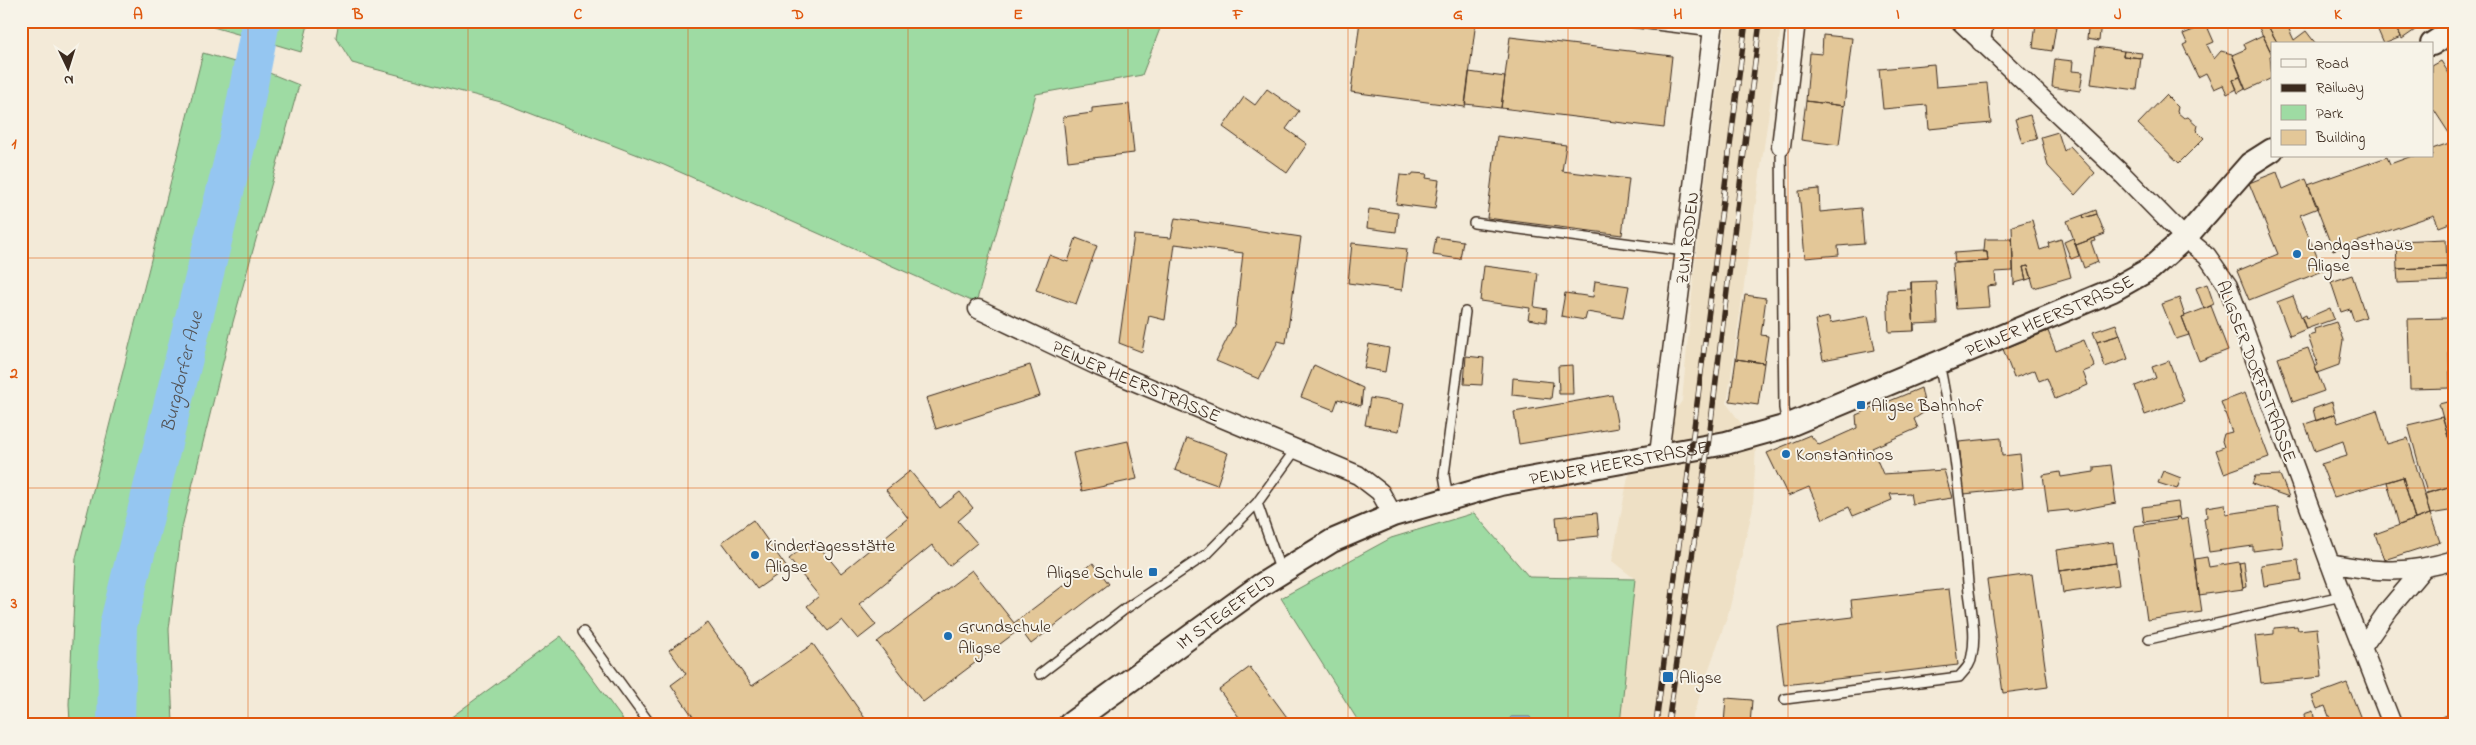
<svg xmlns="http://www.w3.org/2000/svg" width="2476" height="745" viewBox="0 0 2476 745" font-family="'Indie Flower',sans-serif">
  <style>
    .built { fill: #eee0c5 }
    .green { fill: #9edba3; stroke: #6c8260 }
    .water { fill: #95c6f1; stroke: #71889d }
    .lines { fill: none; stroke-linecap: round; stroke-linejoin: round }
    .river { stroke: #95c6f1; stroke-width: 38 }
    .building { fill: #e3c798; stroke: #3b2a1e }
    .service-casing { stroke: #3b2a1e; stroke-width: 12 }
    .minor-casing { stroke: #3b2a1e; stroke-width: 21 }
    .tertiary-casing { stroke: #3b2a1e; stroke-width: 26 }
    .service { stroke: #f7f3e8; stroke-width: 9 }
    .minor { stroke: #f7f3e8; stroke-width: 18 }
    .tertiary { stroke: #f7f3e8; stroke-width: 22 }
    .rail-casing { stroke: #3b2a1e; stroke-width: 5.5 }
    .rail { stroke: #f7f3e8; stroke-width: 4; stroke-dasharray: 11; stroke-linecap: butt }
    .grid { fill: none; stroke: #df570d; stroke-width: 1; stroke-opacity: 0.55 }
    .poi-dot { fill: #1f6fb2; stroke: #f7f3e8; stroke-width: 2 }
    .labels { text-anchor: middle; stroke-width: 4; stroke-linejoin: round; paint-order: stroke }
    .street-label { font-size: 18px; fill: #3b2a1e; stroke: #f7f3e8 }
    .poi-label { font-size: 18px; fill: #3b2a1e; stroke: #f7f3e8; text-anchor: start }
    .water-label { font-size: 19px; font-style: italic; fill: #525153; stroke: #f7f3e8 }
    .neatline { fill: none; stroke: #df570d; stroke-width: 2 }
    .grid-label { font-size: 16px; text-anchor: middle; font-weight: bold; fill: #df570d }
  </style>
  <rect width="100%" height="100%" fill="#f3ead8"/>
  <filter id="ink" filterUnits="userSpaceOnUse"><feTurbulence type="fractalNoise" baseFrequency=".02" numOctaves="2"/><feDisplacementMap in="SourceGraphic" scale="10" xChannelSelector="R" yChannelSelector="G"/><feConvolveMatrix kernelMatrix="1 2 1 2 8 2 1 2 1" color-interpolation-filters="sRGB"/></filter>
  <g filter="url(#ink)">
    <path class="built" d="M1726 21H1782L1727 404 1756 444 1753 507 1729 611 1690 724H1620L1635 579 1612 561 1628 477 1682 401 1695 263Z"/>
    <path class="green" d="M214 21H251L248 37 213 27Z
      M273 21H309L301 52 267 42Z
      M339 21H1163L1142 75 1036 94 976 303 664 165 501 102 352 63 336 37Z
      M203 53 245 65 130 502 110 621 107 724H70L69 704 76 558Z
      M257 68 299 85 233 322 182 527 169 629 173 724H121L123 625 148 502Z
      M1474 513 1529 577 1635 579 1620 724H1533L1530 717H1511L1504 724H1360L1281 598 1391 538Z
      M561 636 626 724H442Z"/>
    <path class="water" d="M1511 717H1530L1533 724H1504Z"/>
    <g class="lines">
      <path class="river" id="s1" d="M116 724 118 626 240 131 261 21"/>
    </g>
    <path class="building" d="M1360 21H1476L1465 107 1351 92Z
      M2036 21 2056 22V26L2036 23Z
      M2089 21H2101L2099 41 2087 39Z
      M2285 21 2294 40 2306 31 2316 44H2278L2268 26 2256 22Z
      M2374 21H2394L2401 37 2384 44Z
      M2394 21H2412L2415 30 2402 39Z
      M2418 21H2427L2415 30 2413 25Z
      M2256 22 2268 26 2278 44H2272V49L2270 50Z
      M2036 23 2056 26 2052 51 2033 48Z
      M2204 26H2207L2214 42 2207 45 2214 59 2221 51 2232 54 2241 76 2233 80 2237 89 2227 94 2223 85 2214 89 2206 73 2198 77 2183 45 2187 43 2183 34Z
      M1823 35 1852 38 1844 106 1806 101 1810 53 1822 54Z
      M2263 35 2272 55 2270 56 2272 78 2246 90 2232 55 2246 49 2244 44Z
      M1510 37 1672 56 1664 128 1501 108Z
      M2096 47 2124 51 2123 56 2141 58 2137 90 2091 84Z
      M2124 51 2142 53 2141 58 2123 56Z
      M2055 59 2073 61 2072 71 2083 72 2080 91 2052 87Z
      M2441 61 2455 83V129L2449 133 2434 110 2432 111V66Z
      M1934 64 1936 87 1987 83 1991 123 1929 129 1927 105 1883 109 1879 69Z
      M1469 72 1505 77 1501 108 1465 104Z
      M2240 77 2245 89 2238 93 2233 80Z
      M1267 89 1299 111 1286 129 1307 144 1287 173 1223 127 1244 97 1255 105Z
      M2166 95 2178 107 2177 112 2184 118 2188 117 2197 125 2196 130 2204 138 2179 163 2138 124Z
      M1806 101 1844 106 1839 145 1801 140Z
      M1129 104 1134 153 1068 161 1063 117 1092 113V108Z
      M2030 115 2037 139 2022 143 2015 119Z
      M2058 132 2064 151 2070 146 2095 173 2075 195 2048 166 2041 137Z
      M1497 136 1566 145 1562 171 1629 179 1622 235 1487 218Z
      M2455 141V221L2439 227 2434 215 2333 250 2308 185 2387 157 2390 164 2412 156H2432V149Z
      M2277 172 2283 189 2306 179 2318 208 2300 215 2323 271 2249 300 2237 271 2278 254 2249 183Z
      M1413 173 1427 174 1426 178 1439 180 1435 209 1396 204 1400 175 1412 176Z
      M1819 189 1820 212 1861 208 1864 244 1838 246 1839 255 1805 258 1799 191Z
      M1369 209 1398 213 1396 232 1367 228Z
      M2096 210 2097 214 2084 218 2083 215Z
      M2097 214 2105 234 2076 245 2067 221 2083 215 2084 218Z
      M1175 218 1301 237 1286 343 1278 341 1259 379 1216 361 1235 323 1243 253 1175 244 1165 320 1149 316 1142 352 1119 343 1134 235 1171 238Z
      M2032 220 2040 250 2049 247 2048 243 2061 239 2071 277 2034 288 2028 266 2023 267 2026 280 2015 283 2014 285 2012 226Z
      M1436 237 1463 241 1460 259 1433 255Z
      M1076 238 1097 246 1076 304 1036 290 1049 255 1068 262Z
      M2073 238 2079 256 2071 259 2064 242Z
      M2095 238 2096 241 2091 242 2098 262 2084 268 2076 245Z
      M1985 239H2012L2013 271 1995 272 1996 285 1987 286 1989 307 1956 309 1952 263 1988 261 1987 252H1982L1984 251Z
      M2446 239 2447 267 2397 269 2396 241Z
      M1352 243 1407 249 1402 290 1348 283Z
      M1982 251 1987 252 1988 261 1955 263 1954 253Z
      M1484 266 1538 273 1534 307 1547 309 1546 322 1528 319 1530 308 1480 301Z
      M2028 266 2032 278 2026 280 2023 267Z
      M2447 267 2448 281 2398 283 2397 269Z
      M2352 275 2366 317 2354 321 2350 309 2341 312 2331 282Z
      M1595 281 1629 286 1623 318 1587 312 1585 320 1561 316 1565 293 1593 297Z
      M1936 281 1938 323 1914 324V331L1911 282Z
      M1911 282 1914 331 1889 332 1887 290 1911 289Z
      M2207 284 2214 304 2204 309 2196 288Z
      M1745 295 1766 298 1761 335 1768 336 1764 363 1736 359Z
      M2293 296 2306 329 2290 336 2277 302Z
      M2179 298 2185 316 2182 317 2189 335 2176 339 2162 304Z
      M2211 306 2228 350 2199 361 2182 317Z
      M2330 308 2334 319 2306 329 2302 317 2306 315 2307 318Z
      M1868 316 1875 350 1823 360 1815 320 1829 317 1830 323Z
      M2448 318 2450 388 2410 389 2408 319Z
      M2448 318H2455V350L2449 351Z
      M2336 322 2343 340 2339 365 2317 373 2315 367 2318 365 2308 336 2315 334 2314 329Z
      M2116 324 2120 335 2097 342 2093 332Z
      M2048 331 2056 351 2084 340 2095 367 2083 372 2088 385 2055 399 2047 378 2039 381 2035 370 2014 378 2003 349Z
      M2120 335 2128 359 2105 367 2097 342Z
      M1369 344 1389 348 1385 372 1364 368Z
      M2308 348 2324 391 2293 402 2278 358Z
      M1466 356 1484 358 1482 385 1464 384Z
      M1736 359 1764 363 1758 405 1730 401Z
      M2169 361 2184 401 2145 415 2135 386 2156 378 2152 367Z
      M1030 365 1040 396 936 429 926 398Z
      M1314 365 1363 388 1361 406 1338 399 1334 410 1301 397Z
      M1572 365 1573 394H1559L1558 366Z
      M1513 378 1553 382 1551 399 1512 395Z
      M1921 388 1926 411 1914 419 1918 428 1872 448 1883 474 1944 470 1952 498 1912 504 1910 493 1890 494 1892 500 1853 516 1849 507 1823 519 1809 487 1788 496 1767 453 1810 435 1819 445 1857 428 1856 415Z
      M2245 393 2269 457 2224 473 2216 450 2224 447 2222 441 2224 434 2232 432 2221 402Z
      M1612 395 1618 428 1519 444 1514 412Z
      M1370 398 1404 404 1399 431 1365 425Z
      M2455 400V435L2448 437 2439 404Z
      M2332 402 2335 414 2316 421 2313 409Z
      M2377 410 2387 444 2408 438 2430 514 2415 519 2403 477 2334 497 2321 464 2347 456 2343 441 2315 451 2305 424 2335 414 2338 423Z
      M2442 417 2455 459V485L2427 493 2408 425Z
      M1187 438 1228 453 1217 485 1175 470Z
      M2001 438 2002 456 2020 454 2023 488 1964 494 1959 442Z
      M1128 441 1137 479 1082 491 1073 453Z
      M2111 465 2116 503 2069 512 2068 510 2048 512 2043 475 2060 472 2061 477 2094 472V467Z
      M910 471 940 508 960 492 973 508 958 521 977 543 949 566 932 545 859 604 876 625 858 639 842 620 828 631 807 606 819 596 789 559 813 539 841 573 908 518 886 490Z
      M2163 471 2181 478 2177 489 2158 483Z
      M2280 475 2289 497 2252 484 2255 476Z
      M2403 477 2415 519 2399 525 2387 482Z
      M2455 485V510L2430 514 2425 494Z
      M2178 502 2180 517 2144 522 2142 507Z
      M2225 504 2226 514 2278 507 2283 547 2253 551V546L2209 552 2204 518 2207 517 2206 507Z
      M1597 513 1599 536 1558 540 1556 517Z
      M2430 514 2440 542 2384 560 2375 534Z
      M2176 517H2180L2181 520 2188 518 2202 612 2147 620 2134 526 2177 520Z
      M753 520 787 568 757 589 722 542Z
      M2113 542 2116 563 2060 571 2057 550Z
      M2207 557 2209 567 2239 562 2243 589 2199 595 2195 559Z
      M2298 560 2301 580 2264 586 2261 565Z
      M2244 562 2247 587 2243 588 2239 563Z
      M1093 563 1109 584 1031 644 1020 629 923 702 877 642 972 570 1014 623Z
      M2116 563 2119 585 2063 593 2060 571Z
      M2032 574 2048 687 2003 693 1987 580Z
      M1949 589 1958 665 1784 685 1777 626 1853 617 1851 600Z
      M708 623 752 686 813 644 869 724H698L671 685 686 674 669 650Z
      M2297 626 2298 630 2317 628 2322 677 2261 683 2255 636 2274 634V628Z
      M1250 667 1292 724H1244L1219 690Z
      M2347 683 2363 724H2332L2325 706 2317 709 2312 696Z
      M1726 698 1752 700 1750 724H1724Z
      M2313 711 2315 724H2305L2304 714Z
      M2455 712V724H2424Z"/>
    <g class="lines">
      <g class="service-casing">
        <path id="service" d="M1623 21 1713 32
          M1781 146 1784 408 1787 425
          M1474 223 1685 251
          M1448 498 1444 475 1465 312
          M1257 503 1281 572
          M583 632 650 724
          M2149 639 2342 596
          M1040 674 1125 609 1207 554 1257 503 1296 449
          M1785 699 1959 677C1965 670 1971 665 1972 655 1977 632 1970 605 1968 583 1962 509 1954 435 1939 363"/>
      </g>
      <g class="minor-casing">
        <g id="minor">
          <path d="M1960 21 2123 175 2185 238 2207 256 2228 286 2342 596 2392 724"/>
          <path d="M1981 42 1984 21"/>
          <path d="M1781 146 1796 21"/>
          <path id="s2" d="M978 309 1100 367 1358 475 1380 492 1393 515"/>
          <path d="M1659 454 1714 21"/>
          <path d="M2330 563C2379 573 2407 574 2455 560"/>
          <path d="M2363 646 2389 609 2422 570"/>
        </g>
      </g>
      <g class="tertiary-casing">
        <g id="tertiary">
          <path d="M2432 44 2455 29"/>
          <path id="s3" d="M1070 724 1261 585 1332 541 1393 515 1501 484 1726 443 1787 426 2113 290 2150 269 2185 238 2250 164 2272 150"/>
        </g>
      </g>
      <use href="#service" class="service"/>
      <use href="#minor" class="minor"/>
      <use href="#tertiary" class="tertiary"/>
      <g class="rail-casing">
        <path id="rail" d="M1656 724 1746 21
          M1668 724 1708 446 1760 21"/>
      </g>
      <use href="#rail" class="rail"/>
    </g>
  </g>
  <path class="grid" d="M248 21V724M468 21V724M688 21V724M908 21V724M1128 21V724M1348 21V724M1568 21V724M1788 21V724M2008 21V724M2228 21V724M21 258H2455M21 488H2455"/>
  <g class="poi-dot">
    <circle cx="2297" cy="254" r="5"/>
    <rect x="1856" y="400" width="10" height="10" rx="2.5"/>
    <circle cx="1786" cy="454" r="5"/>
    <circle cx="755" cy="555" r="5"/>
    <rect x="1148" y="567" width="10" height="10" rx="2.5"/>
    <circle cx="948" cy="636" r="5"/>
    <rect x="1662" y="671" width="12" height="12" rx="2.5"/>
  </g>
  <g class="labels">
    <g class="street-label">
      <text transform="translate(1687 238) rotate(-83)" y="6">ZUM RODEN</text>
      <text dy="6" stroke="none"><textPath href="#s3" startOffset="1075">PEINER HEERSTRASSE</textPath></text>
      <text transform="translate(2257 371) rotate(69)" y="6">ALIGSER DORFSTRASSE</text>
      <text dy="6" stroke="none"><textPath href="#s2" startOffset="174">PEINER HEERSTRASSE</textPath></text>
      <text dy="6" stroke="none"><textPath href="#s3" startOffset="618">PEINER HEERSTRASSE</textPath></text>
      <text dy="6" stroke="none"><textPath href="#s3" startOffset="192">IM STEGEFELD</textPath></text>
    </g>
    <g class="poi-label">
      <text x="2307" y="250">Landgasthaus<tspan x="2307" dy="21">Aligse</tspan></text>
      <text x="1871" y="411">Aligse Bahnhof</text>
      <text x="1796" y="460">Konstantinos</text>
      <text x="765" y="551">Kindertagesstätte<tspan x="765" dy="21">Aligse</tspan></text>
      <text x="1143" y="578" text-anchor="end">Aligse Schule</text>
      <text x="958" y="632">Grundschule<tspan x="958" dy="21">Aligse</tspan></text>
      <text x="1679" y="683">Aligse</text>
    </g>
    <g class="water-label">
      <text dy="7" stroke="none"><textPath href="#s1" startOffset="360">Burgdorfer Aue</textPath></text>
    </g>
  </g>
  <rect width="2476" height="745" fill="none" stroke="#f7f3e8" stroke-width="55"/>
  <rect x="2271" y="42" width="162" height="115" fill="#f7f3e8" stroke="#aca397"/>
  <rect x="2281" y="59" width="25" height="8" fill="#f7f3e8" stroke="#aca397"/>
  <text x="2316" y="68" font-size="15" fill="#3b2a1e">Road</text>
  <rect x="2281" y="84" width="25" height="8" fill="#3b2a1e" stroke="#aca397"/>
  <text x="2316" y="92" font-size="15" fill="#3b2a1e">Railway</text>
  <rect x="2281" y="105" width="25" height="15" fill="#9edba3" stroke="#aca397"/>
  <text x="2316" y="118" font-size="15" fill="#3b2a1e">Park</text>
  <rect x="2281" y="130" width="25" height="15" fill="#e3c798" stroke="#aca397"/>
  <text x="2316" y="142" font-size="15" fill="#3b2a1e">Building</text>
  <g transform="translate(68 68) rotate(176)" stroke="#f7f3e8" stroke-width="4" paint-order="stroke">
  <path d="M0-4L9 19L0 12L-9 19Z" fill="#3b2a1e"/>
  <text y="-8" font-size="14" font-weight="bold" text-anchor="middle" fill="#3b2a1e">N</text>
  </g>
  <rect x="28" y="28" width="2420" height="690" class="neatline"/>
  <g class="grid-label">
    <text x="138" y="19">A</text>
    <text x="358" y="19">B</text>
    <text x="578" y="19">C</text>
    <text x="798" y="19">D</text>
    <text x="1018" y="19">E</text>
    <text x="1238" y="19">F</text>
    <text x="1458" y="19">G</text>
    <text x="1678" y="19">H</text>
    <text x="1898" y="19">I</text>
    <text x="2118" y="19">J</text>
    <text x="2338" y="19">K</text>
    <text x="14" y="148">1</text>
    <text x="14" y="378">2</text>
    <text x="14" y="608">3</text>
  </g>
</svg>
